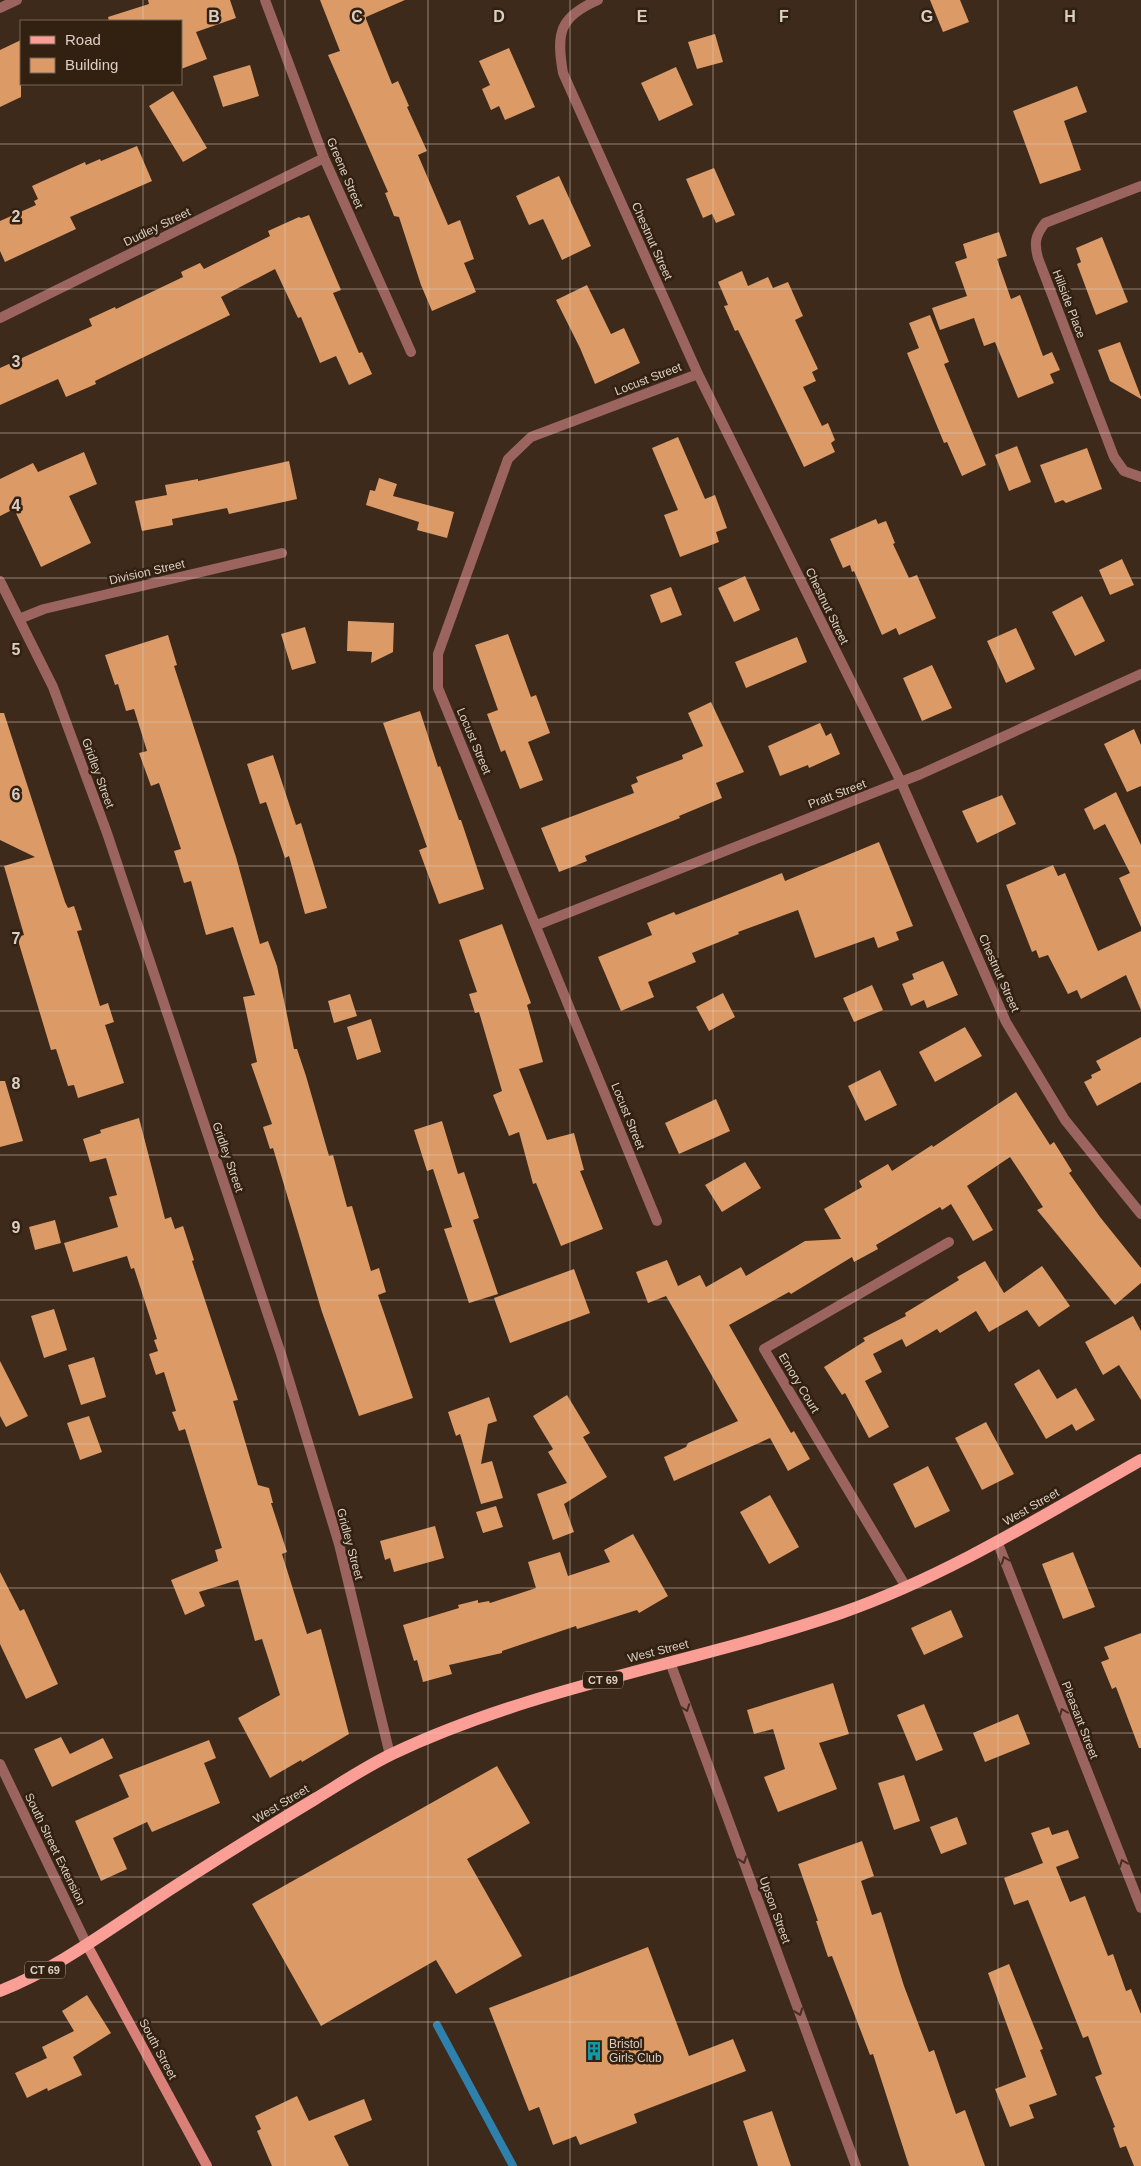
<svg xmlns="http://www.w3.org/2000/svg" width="1141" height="2166" viewBox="0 0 1141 2166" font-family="Arial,sans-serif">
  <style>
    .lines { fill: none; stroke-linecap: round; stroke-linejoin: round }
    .stream { stroke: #2f81ad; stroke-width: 8 }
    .building { fill: #dc9a67 }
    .street { stroke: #9c645e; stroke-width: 10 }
    .secondary { stroke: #d98179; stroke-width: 10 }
    .primary { stroke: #fb9f96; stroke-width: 12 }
    .oneway { stroke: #472e20 }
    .grid { fill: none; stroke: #dbcfc5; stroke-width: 1; stroke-opacity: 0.55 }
    .labels { text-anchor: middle; stroke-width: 5; stroke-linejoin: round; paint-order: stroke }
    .shield { fill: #322011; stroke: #a89a8f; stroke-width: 1 }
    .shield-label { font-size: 11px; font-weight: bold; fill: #dbcfc5 }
    .street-label { font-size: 12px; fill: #dbcfc5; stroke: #322011 }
    .poi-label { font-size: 12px; fill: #dbcfc5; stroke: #322011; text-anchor: start }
    .grid-label { font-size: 16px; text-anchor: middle; font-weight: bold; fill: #dbcfc5; stroke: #322011; stroke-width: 5; stroke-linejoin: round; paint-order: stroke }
  </style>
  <rect width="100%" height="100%" fill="#3d2a1b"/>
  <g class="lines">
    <path class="stream" d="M437 2025 513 2166"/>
  </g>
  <path class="building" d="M148 0H230L236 18 196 32 207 59 181 69V21H109L108 17 149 4Z
    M320 0H405L366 17V19L392 84 398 81 409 106 407 107 427 151 418 155 448 225 460 220 474 259 464 263 476 292 432 311 421 285 399 217 394 216 385 193 388 192 328 55 340 51Z
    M930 0H960L969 22 943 32Z
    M715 34 723 62 697 69 688 42Z
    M21 40V97L0 107V50Z
    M509 48 535 107 505 120 499 106 491 110 482 89 490 85 479 61Z
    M250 65 259 96 223 107 213 76Z
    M676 67 693 105 659 121 641 83Z
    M1077 86 1087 112 1064 121 1081 170 1040 184 1013 111Z
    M173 91 207 148 183 162 149 106Z
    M137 146 152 181 70 217 76 229 5 262 0 251V221L36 205 34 201 38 199 32 186 85 162 86 165 100 159 101 161Z
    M714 168 735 215 716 223 712 214 703 218 686 179Z
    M559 176 591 246 562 260 543 219 529 225 516 196Z
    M309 215 341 290 333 293 359 353 362 352 372 374 349 385 336 356 320 363 301 317 298 318 275 269 221 297 230 315 95 381 96 384 66 397 58 379 0 405V368L92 326 89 319 115 307 116 309 183 277 181 272 200 263 204 269 270 236 268 231 299 217 301 218Z
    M999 232 1007 256 997 259 1011 299 1020 295 1043 356 1052 352 1060 370 1050 374 1054 383 1018 398 995 342 984 346 974 318 940 330 932 308 967 296 955 262 967 258 963 244Z
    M1102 237 1128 302 1096 315 1077 264 1081 262 1076 248Z
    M742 271 748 286 768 277 773 288 788 282 803 316 795 320 818 369 812 372 816 381 803 387 822 426 828 423 835 440 831 443 835 452 804 467 738 330 735 331 724 306 728 305 718 282Z
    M587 285 611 334 624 328 640 363 595 384 580 348 556 300Z
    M930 315 949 362 944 364 986 465 962 476 947 442 944 443 907 353 919 348 909 323Z
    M1120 342 1141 397V399L1110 381 1098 350Z
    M678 437 705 499 715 495 727 528 716 532 719 542 680 557 664 515 678 510 652 448Z
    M1017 446 1031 482 1009 491 995 455Z
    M1087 448 1102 489 1066 503 1063 500 1055 503 1040 465Z
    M84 452 97 484 69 496 91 543 41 567 14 509 0 516V479L33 463 38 472Z
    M289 461 297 499 229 514 227 508 172 519 173 525 142 531 135 501 167 495 165 485 198 479V481Z
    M379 478 397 484 393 496 454 512 447 538 417 530 419 522 366 505 370 490 375 491Z
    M876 519 878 524 886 521 895 543 893 544 909 578 917 575 936 618 899 635 896 628 882 635 854 571 852 572 850 565 843 568 830 539Z
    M1122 559 1134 585 1110 595 1099 570Z
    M745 576 760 610 734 622 718 588Z
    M671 587 682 615 661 623 650 595Z
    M1082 596 1105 641 1075 656 1052 612Z
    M348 621 394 623 393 652 371 663 372 652 347 651Z
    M305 627 316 663 292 670 281 634Z
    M1016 628 1035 669 1006 683 987 641Z
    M508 634 531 697 536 695 550 733 528 742 543 780 520 789 505 750 501 752 487 714 498 710 475 645Z
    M168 635 177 665 174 666 236 857 260 944 268 941 277 966 294 1049H297L306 1076 329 1156 333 1155 347 1207 352 1206 371 1271 379 1268 386 1292 378 1295 413 1398 359 1416 322 1312 273 1148 270 1149 263 1127 272 1124 251 1064 257 1062 243 997 255 995 233 927 206 935 191 881 184 883 174 851 181 849 159 783 151 786 139 753 147 751 134 709 126 711 118 684 115 685 105 655Z
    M797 637 807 662 746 688 735 662Z
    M932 665 952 708 922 721 903 678Z
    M711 702 744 772 716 783 722 798 679 816 680 818 585 856 587 861 559 872 541 828 634 793 631 785 638 782 636 777 683 759 682 755 703 746 688 713Z
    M420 711 438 767 440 766 459 820H461L484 889 439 904 419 850 427 847 383 723Z
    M0 713H4L65 902 68 908 74 906 82 930 77 931 100 1006 108 1003 114 1022 105 1025 124 1083 78 1098 74 1085 68 1086 56 1049 51 1050 17 937 24 935 4 866 35 857 0 840Z
    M820 723 826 736 831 733 840 754 809 768 808 765 780 776 768 746Z
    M1134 729 1141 745V786L1127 792 1104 744Z
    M273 755 296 825 301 823 327 908 305 914 289 856 285 858 266 802 260 804 247 764Z
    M1116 792 1141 845V927L1119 878 1130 873 1105 824 1094 830 1084 809Z
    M1002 795 1016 824 977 843 962 811Z
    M879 842 913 926 896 932 899 940 878 948 874 937 815 958 798 910 738 932 739 934 692 953 696 962 648 982 654 997 621 1011 598 957 652 935 647 923 674 912 676 915 782 873 785 881Z
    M1053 865 1058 876 1065 873 1098 951 1141 931V1010L1126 975 1081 999 1077 990 1068 994 1048 955 1039 958 1036 950 1032 952 1006 885Z
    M502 924 531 1003 527 1005 543 1062 519 1069 547 1140 574 1133 584 1170 580 1171 603 1229 561 1246 536 1183 533 1184 519 1132 509 1136 493 1095 502 1091 479 1012 475 1013 469 994 477 992 459 940Z
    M943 961 958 995 927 1008 924 1000 911 1006 902 984 914 979 912 974Z
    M872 985 883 1010 854 1022 843 998Z
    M723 993 735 1017 709 1031 696 1007Z
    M350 994 357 1016 334 1023 328 1001Z
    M371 1019 381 1052 357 1060 347 1027Z
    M965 1027 982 1056 935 1082 919 1052Z
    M1141 1037V1082L1097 1106 1084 1082 1092 1078 1091 1075 1101 1070 1096 1061Z
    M880 1070 897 1105 865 1121 848 1086Z
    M0 1081H5L23 1141 0 1147Z
    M1016 1092 1050 1145 1054 1142 1072 1171 1069 1173 1100 1217 1141 1268V1283L1115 1305 1037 1210 1043 1207 1010 1157 967 1186 993 1230 973 1241 951 1204 942 1210 940 1207 876 1245 878 1249 854 1262 852 1257 791 1294 789 1292 729 1325 791 1433 794 1431 810 1459 788 1471 770 1438 674 1481 664 1457 686 1447 688 1443 738 1421 666 1296 648 1303 636 1272 667 1260 678 1286 700 1275 706 1287 741 1267 746 1276 805 1241 841 1239 824 1209 862 1187 859 1181 888 1164 892 1171 932 1145 933 1147Z
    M716 1099 730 1131 679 1154 665 1123Z
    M139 1118 165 1219 171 1217 175 1229 183 1226 194 1260 192 1261 238 1400 233 1401 258 1485 269 1488 273 1503H271L287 1552 282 1554 307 1634 321 1629 349 1734 302 1762 301 1760 270 1778 238 1718 280 1695 262 1639 255 1641 238 1580 199 1592 205 1606 185 1615 171 1580 218 1561 215 1550 222 1548 185 1429 179 1431 172 1412 176 1411 164 1372 156 1375 149 1354 158 1351 154 1340 157 1339 134 1268 131 1269 127 1256 73 1272 64 1243 118 1227 109 1197 117 1195 106 1158 90 1162 83 1139 101 1133 100 1130Z
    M442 1121 458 1174 464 1172 479 1218 473 1220 498 1294 469 1303 444 1229 452 1227 433 1169 427 1171 414 1130Z
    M745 1162 761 1188 722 1212 705 1185Z
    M55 1220 61 1243 35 1250 29 1227Z
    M985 1261 1004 1293 1042 1266 1070 1306 1039 1327 1027 1310 989 1332 976 1311 940 1333 937 1329 906 1347 902 1339 873 1354 882 1372 865 1381 889 1427 869 1438 845 1393 842 1395 824 1367 865 1341 863 1338 906 1316 905 1313 959 1280 957 1277Z
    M574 1269 590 1313 510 1343 494 1298Z
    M54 1309 67 1350 44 1358 31 1316Z
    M1133 1316 1141 1331V1400L1119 1365 1103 1375 1085 1342Z
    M94 1357 106 1397 81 1405 68 1365Z
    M0 1361 28 1416 6 1427 0 1416Z
    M1039 1369 1057 1399 1076 1388 1095 1420 1076 1431 1072 1424 1046 1439 1014 1384Z
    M567 1395 590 1433 583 1437 607 1477 564 1504 574 1532 553 1540 537 1494 567 1483 548 1452 553 1449 533 1416Z
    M489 1397 497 1421 488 1424 481 1464 492 1461 503 1498 481 1504 460 1434 456 1436 448 1412Z
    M89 1416 102 1452 80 1460 67 1423Z
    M986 1422 1014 1474 982 1490 955 1438Z
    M928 1466 950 1511 915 1528 893 1484Z
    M770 1495 799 1547 769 1564 740 1512Z
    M496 1506 503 1527 483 1533 476 1512Z
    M435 1526 444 1558 394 1572 390 1558 385 1560 380 1541Z
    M633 1534 668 1596 639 1613 637 1610 577 1629 576 1626 502 1651V1653L449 1665 452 1674 423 1682 417 1660 414 1661 403 1625 459 1608 458 1605 478 1600V1603L489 1601 490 1603 536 1588 528 1562 560 1552 568 1576 610 1562 604 1550Z
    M1073 1552 1095 1607 1063 1619 1042 1564Z
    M0 1572 20 1611 24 1609 58 1684 26 1699 0 1644Z
    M951 1610 963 1637 924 1655 911 1628Z
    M1141 1633V1748H1139L1116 1687 1112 1689 1101 1662 1109 1659 1104 1647Z
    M833 1683 849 1734 819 1743 837 1789 778 1812 764 1777 785 1769 773 1729 754 1734 747 1710Z
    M924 1704 943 1750 916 1761 897 1715Z
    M1018 1714 1030 1744 985 1762 973 1733Z
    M61 1737 70 1754 103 1738 113 1758 52 1787 34 1749Z
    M209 1740 216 1758 204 1763 220 1803 152 1832 147 1822 113 1838 127 1869 101 1881 75 1821 129 1797 119 1775Z
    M497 1766 530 1823 467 1859 522 1956 456 1994 436 1960 321 2026 252 1904Z
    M904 1775 920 1821 894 1830 878 1783Z
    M957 1817 967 1844 941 1854 930 1827Z
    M1049 1827 1052 1835 1068 1830 1079 1858 1056 1867 1070 1902 1085 1896 1108 1956 1113 1954 1126 1991 1131 1989 1141 2014V2166H1134L1126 2146 1120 2148 1113 2128 1115 2127 1095 2077 1102 2074 1088 2036 1083 2038 1028 1900 1014 1905 1004 1878 1043 1863 1031 1833Z
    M862 1841 874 1876 861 1881 872 1915 881 1912 904 1986 929 2052 934 2050 956 2114 965 2110 985 2166H909L873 2054 870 2055 832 1956 828 1957 816 1921H818L798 1864Z
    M648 1947 689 2056 733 2039 746 2071 634 2114 637 2123 580 2145 576 2136 553 2145 539 2107 529 2111 489 2008Z
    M1009 1964 1043 2049 1040 2050 1057 2095 1029 2105 1034 2118 1010 2127 995 2089 1026 2077 988 1973Z
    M87 1995 111 2033 73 2057 82 2075 48 2091 47 2088 27 2098 15 2073 47 2058 42 2047 74 2031 62 2011Z
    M297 2096 309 2121 364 2099 372 2120 334 2136 349 2166H272L257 2131 261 2129 255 2116Z
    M772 2111 791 2166H758L743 2121Z"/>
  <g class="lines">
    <path class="street" d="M265 0 324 158 411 352
      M598 0C559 17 556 33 563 73L698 374 901 782 1006 1022 1065 1120 1141 1214
      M0 8 17 0
      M1141 186 1045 223C1035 236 1034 243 1038 258L1114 457 1124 471 1141 477
      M0 318 324 158
      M0 581 53 687 107 833 281 1354 339 1544 390 1755
      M19 619 44 609 282 553
      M537 925 921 774 1141 674
      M657 1221 438 688V654L508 459 531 437 698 374
      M997 1541 1141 1908
      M906 1587 764 1349 949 1242
      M670 1662 856 2166
      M0 1764 87 1945"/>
    <path class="secondary" d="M87 1945 207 2166"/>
    <path class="primary" d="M0 1991C51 1971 97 1938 142 1908 199 1870 257 1834 315 1799 340 1784 365 1767 392 1754 535 1686 692 1664 841 1613 947 1576 1044 1515 1141 1460"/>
  </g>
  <defs><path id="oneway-chevron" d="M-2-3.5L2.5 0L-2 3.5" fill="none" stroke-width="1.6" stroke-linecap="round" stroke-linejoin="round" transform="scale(1.25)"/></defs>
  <g class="oneway">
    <use href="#oneway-chevron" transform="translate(1005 1560) rotate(-111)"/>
    <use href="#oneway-chevron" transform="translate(686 1708) rotate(70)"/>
    <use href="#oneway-chevron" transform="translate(1063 1712) rotate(-111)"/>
    <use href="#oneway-chevron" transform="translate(743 1860) rotate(70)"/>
    <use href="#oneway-chevron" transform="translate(1123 1863) rotate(-112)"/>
    <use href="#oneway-chevron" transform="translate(799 2012) rotate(70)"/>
  </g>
  <path class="grid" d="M143 0V21M285 0V2166M428 0V2166M570 0V2166M713 0V2166M856 0V2166M998 0V2166M143 84V2166M0 144H1141M0 289H1141M0 433H1141M0 578H1141M0 722H1141M0 866H1141M0 1011H1141M0 1155H1141M0 1300H1141M0 1444H1141M0 1588H1141M0 1733H1141M0 1877H1141M0 2022H1141"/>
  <defs>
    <g id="building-bare" transform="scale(1.5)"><path d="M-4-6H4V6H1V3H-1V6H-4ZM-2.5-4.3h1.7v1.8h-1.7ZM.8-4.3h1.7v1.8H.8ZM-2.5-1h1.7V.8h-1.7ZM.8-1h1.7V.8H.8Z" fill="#0f9aa8" stroke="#322011" stroke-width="2.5" paint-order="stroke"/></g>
  </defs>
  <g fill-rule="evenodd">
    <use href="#building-bare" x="594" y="2051"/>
  </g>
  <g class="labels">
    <g class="shield">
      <rect x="583" y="1671.5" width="40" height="17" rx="4"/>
      <rect x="25" y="1961.5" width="40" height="17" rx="4"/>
    </g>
    <g class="shield-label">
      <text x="603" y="1684">CT 69</text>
      <text x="45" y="1974">CT 69</text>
    </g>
    <g class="street-label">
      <text transform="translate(345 173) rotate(67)" y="4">Greene Street</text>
      <text transform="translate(157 227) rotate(-26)" y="4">Dudley Street</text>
      <text transform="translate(652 241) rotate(66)" y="4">Chestnut Street</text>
      <text transform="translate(1069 304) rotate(69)" y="4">Hillside Place</text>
      <text transform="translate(648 379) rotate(-21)" y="4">Locust Street</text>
      <text transform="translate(147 572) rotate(-13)" y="4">Division Street</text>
      <text transform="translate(827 606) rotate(64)" y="4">Chestnut Street</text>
      <text transform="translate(474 741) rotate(67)" y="4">Locust Street</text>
      <text transform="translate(98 773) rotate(70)" y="4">Gridley Street</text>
      <text transform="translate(837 794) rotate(-21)" y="4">Pratt Street</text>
      <text transform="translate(999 973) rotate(66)" y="4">Chestnut Street</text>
      <text transform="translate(628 1116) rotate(68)" y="4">Locust Street</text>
      <text transform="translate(228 1157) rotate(71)" y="4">Gridley Street</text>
      <text transform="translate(799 1383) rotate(59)" y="4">Emory Court</text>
      <text transform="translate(1031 1507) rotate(-30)" y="4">West Street</text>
      <text transform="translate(350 1544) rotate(75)" y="4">Gridley Street</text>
      <text transform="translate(658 1651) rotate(-14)" y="4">West Street</text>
      <text transform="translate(1080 1720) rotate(69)" y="4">Pleasant Street</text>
      <text transform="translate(281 1804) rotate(-31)" y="4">West Street</text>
      <text transform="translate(55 1849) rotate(64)" y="4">South Street Extension</text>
      <text transform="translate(775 1910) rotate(70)" y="4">Upson Street</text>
      <text transform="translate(158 2049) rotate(62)" y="4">South Street</text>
    </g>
    <g class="poi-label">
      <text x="609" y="2048">Bristol<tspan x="609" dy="14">Girls Club</tspan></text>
    </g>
  </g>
  <g class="grid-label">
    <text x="214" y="22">B</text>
    <text x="357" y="22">C</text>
    <text x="499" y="22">D</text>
    <text x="642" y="22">E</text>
    <text x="784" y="22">F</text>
    <text x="927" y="22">G</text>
    <text x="1070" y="22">H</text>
    <text x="16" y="222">2</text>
    <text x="16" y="367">3</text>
    <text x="16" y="511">4</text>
    <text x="16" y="655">5</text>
    <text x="16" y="800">6</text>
    <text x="16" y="944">7</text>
    <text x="16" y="1089">8</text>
    <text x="16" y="1233">9</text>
  </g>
  <rect x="20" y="20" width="162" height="65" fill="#322011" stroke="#766659"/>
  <rect x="30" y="36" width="25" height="8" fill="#fb9f96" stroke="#766659"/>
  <text x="65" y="45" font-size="15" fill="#dbcfc5">Road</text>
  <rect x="30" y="58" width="25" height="15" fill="#dc9a67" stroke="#766659"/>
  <text x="65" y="70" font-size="15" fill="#dbcfc5">Building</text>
</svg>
